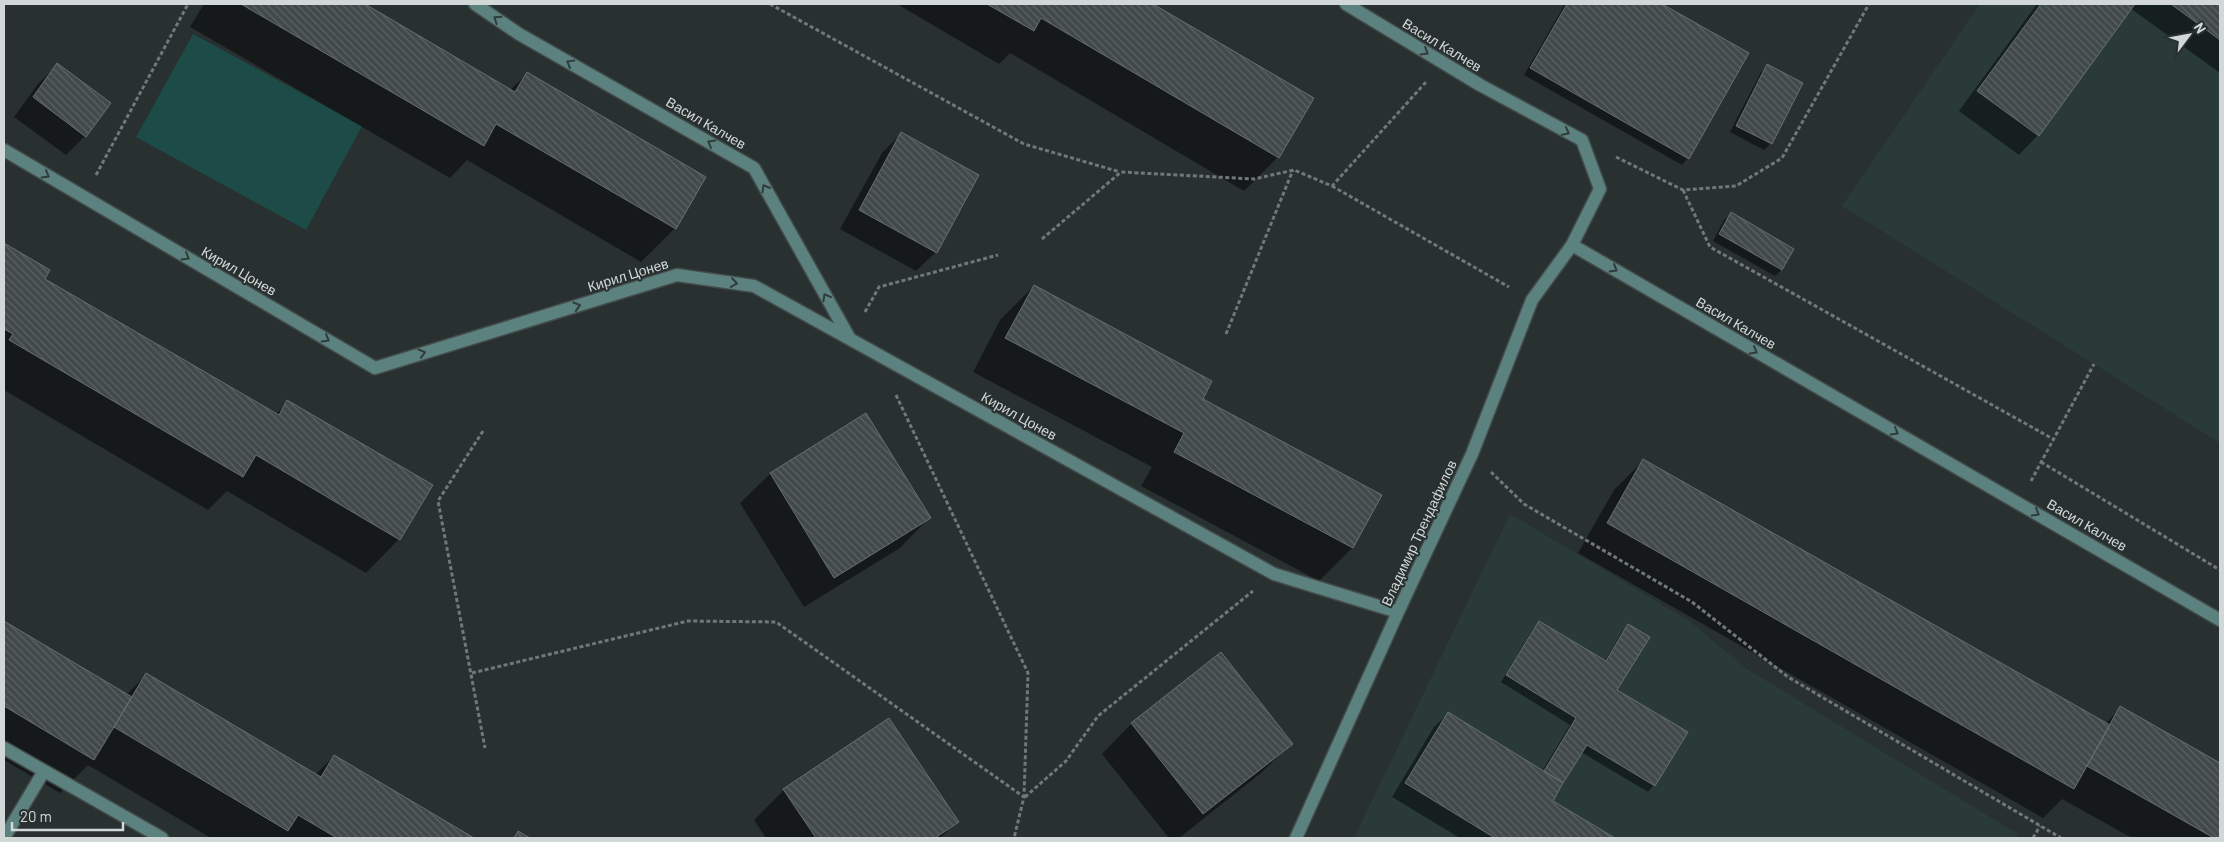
<svg xmlns="http://www.w3.org/2000/svg" width="2224" height="842" viewBox="0 0 2224 842" font-family="Barlow,sans-serif">
  <style>
    .built { fill: #293a39 }
    .green { fill: #1c4b48 }
    .shadow { fill: #0007 }
    .building { fill: url(#building-back-hatch); stroke: #66706f }
    .lines { fill: none; stroke-linecap: round; stroke-linejoin: round }
    .minor-casing { stroke: #434b4b; stroke-width: 15 }
    .path { stroke: #717877; stroke-width: 3; stroke-dasharray: 4 2.5; stroke-linecap: butt }
    .minor { stroke: #5c827f; stroke-width: 12 }
    .oneway { stroke: #303c3c }
    .labels { text-anchor: middle; stroke-width: 4; stroke-linejoin: round; paint-order: stroke }
    .street-label { font-size: 14px; fill: #d2d8d7; stroke: #283030 }
  </style>
  <defs>
    <pattern id="building-back-hatch" width="6" height="6" patternUnits="userSpaceOnUse" patternTransform="scale(1.25)"><rect width="6" height="6" fill="#414a49"/><path d="M-1 5l2 2M0 0l6 6M5-1l2 2" fill="none" stroke="#5c6362"/></pattern>
  </defs>
  <rect width="100%" height="100%" fill="#283030"/>
  <path class="built" d="M1980 4H2220V443L1842 206Z
    M1510 514 1688 620 1747 669 2018 834 2016 838H1354Z"/>
  <path class="green" d="M193 34 362 126 306 230 136 137Z"/>
  <path class="shadow" d="M204 4H362L510 90 527 74 675 228 641 262 467 160 450 178 190 27Z
    M897 4H1150L1312 99 1278 157 1244 191 1010 53 999 64Z
    M1565 4H1660L1747 54 1688 158 1682 165 1524 75Z
    M2037 4H2220V73L2130 8 2038 135 2019 155 1959 111Z
    M57 65 85 136 66 155 14 117 38 84Z
    M1768 66 1771 143 1764 150 1730 132 1761 72Z
    M902 133 936 252 916 271 840 229 882 153Z
    M1731 214 1793 249 1781 270 1775 276 1713 241 1724 220Z
    M4 245 48 271 43 279 275 415 288 402 399 539 366 573 227 491 208 510 4 390Z
    M1034 286 1201 399 1380 495 1352 548 1319 581 1141 486 1152 467 973 372 1000 320Z
    M866 415 929 518 900 548 804 607 740 503 770 474Z
    M1644 460 2105 724 2121 708 2220 765V838H2132L2062 799 2043 818 1578 553 1614 490Z
    M4 622 126 695 146 675 315 775 334 756 472 838H211L88 765 60 793 4 760Z
    M1540 622 1604 662 1622 632 1629 626 1616 690 1654 785 1648 792 1581 752 1551 801 1612 838H1460L1392 797 1434 727 1448 714 1542 771 1570 725 1501 682 1533 629Z
    M1221 654 1291 744 1261 773 1179 838H1169L1102 754 1131 724Z
    M888 720 957 822 940 838H766L754 820 784 790Z"/>
  <path class="building" d="M241 4H365L515 92 527 72 706 177 676 229 496 124 484 146Z
    M987 4H1153L1314 98 1279 158 1041 18 1034 31Z
    M1567 4H1662L1749 53 1689 159 1530 68Z
    M2041 4H2135L2039 136 1977 91Z
    M2171 4H2220V40Z
    M57 63 111 103 86 137 33 97Z
    M1767 64 1803 83 1772 144 1736 126Z
    M901 132 979 175 937 253 859 210Z
    M1731 212 1794 249 1782 270 1719 234Z
    M4 243 50 270 45 279 279 415 287 400 433 485 400 540 256 455 243 477 9 340 13 334 4 329Z
    M1034 285 1212 381 1203 399 1382 495 1353 548 1174 452 1184 433 1005 338Z
    M866 413 931 518 834 578 770 473Z
    M1643 459 2110 725 2074 789 1607 523Z
    M4 621 132 697 94 760 4 706Z
    M1539 621 1606 661 1628 624 1650 637 1617 690 1688 732 1655 786 1587 745 1563 783 1544 771 1576 718 1506 675Z
    M1221 652 1293 744 1203 814 1131 723Z
    M146 673 321 777 334 755 474 838H337L298 815 288 831 114 727Z
    M2120 706 2220 763V838H2214L2087 766Z
    M1448 712 1563 783 1553 801 1615 838H1495L1405 783Z
    M889 718 959 822 935 838H816L783 789Z
    M518 831 530 838H514Z"/>
  <g class="lines">
    <g class="minor-casing">
      <path id="minor" d="M475 4 519 34 754 168 850 339
        M4 150 375 368 677 275 754 286 1274 574 1398 612
        M1572 245 2220 620
        M4 748 162 838
        M4 838 44 771
        M1296 838 1398 612 1472 454 1532 300 1572 245 1600 189 1582 140 1480 85 1346 4"/>
    </g>
    <path class="path" d="M770 4 1024 144 1120 172
      M1616 157 1683 190 1736 186 1782 158 1869 4
      M96 175 188 4
      M1332 186 1509 287
      M1683 190 1710 247 2053 439
      M1042 239 1121 172 1254 179 1294 170 1332 186 1426 82
      M865 312 879 287 998 255
      M1226 334 1293 170
      M896 395 1028 673 1024 797 1014 838
      M483 431 438 501 485 748
      M2041 462 2220 570
      M1491 472 1524 504 1692 602 1788 677 2061 838
      M2031 481 2094 364
      M472 673 688 621 776 622 1024 797
      M1025 797 1066 761 1098 716 1253 591
      M2033 838 2040 826"/>
    <use href="#minor" class="minor"/>
  </g>
  <defs><path id="oneway-chevron" d="M-2-3.5L2.5 0L-2 3.5" fill="none" stroke-width="1.6" stroke-linecap="round" stroke-linejoin="round" transform="scale(1.25)"/></defs>
  <g class="oneway">
    <use href="#oneway-chevron" transform="translate(497 19) rotate(-146)"/>
    <use href="#oneway-chevron" transform="translate(1425 52) rotate(31)"/>
    <use href="#oneway-chevron" transform="translate(570 63) rotate(-150)"/>
    <use href="#oneway-chevron" transform="translate(1566 132) rotate(28)"/>
    <use href="#oneway-chevron" transform="translate(711 143) rotate(-150)"/>
    <use href="#oneway-chevron" transform="translate(46 175) rotate(30)"/>
    <use href="#oneway-chevron" transform="translate(765 188) rotate(-120)"/>
    <use href="#oneway-chevron" transform="translate(186 257) rotate(30)"/>
    <use href="#oneway-chevron" transform="translate(1614 269) rotate(30)"/>
    <use href="#oneway-chevron" transform="translate(734 283) rotate(8)"/>
    <use href="#oneway-chevron" transform="translate(826 297) rotate(-119)"/>
    <use href="#oneway-chevron" transform="translate(577 306) rotate(-17)"/>
    <use href="#oneway-chevron" transform="translate(326 339) rotate(30)"/>
    <use href="#oneway-chevron" transform="translate(1754 351) rotate(30)"/>
    <use href="#oneway-chevron" transform="translate(422 353) rotate(-17)"/>
    <use href="#oneway-chevron" transform="translate(1895 432) rotate(30)"/>
    <use href="#oneway-chevron" transform="translate(2036 513) rotate(30)"/>
  </g>
  <g class="labels">
    <g class="street-label">
      <text transform="translate(1442 45) rotate(31)" y="5">Васил Калчев</text>
      <text transform="translate(706 123) rotate(30)" y="5">Васил Калчев</text>
      <text transform="translate(239 271) rotate(30)" y="5">Кирил Цонев</text>
      <text transform="translate(628 275) rotate(-17)" y="5">Кирил Цонев</text>
      <text transform="translate(1736 323) rotate(30)" y="5">Васил Калчев</text>
      <text transform="translate(1019 416) rotate(29)" y="5">Кирил Цонев</text>
      <text transform="translate(2087 525) rotate(30)" y="5">Васил Калчев</text>
      <text transform="translate(1419 533) rotate(-65)" y="5">Владимир Трендафилов</text>
    </g>
  </g>
  <rect width="2224" height="842" fill="none" stroke="#d2d8d7" stroke-width="10"/>
  <g transform="translate(2189 35) rotate(58)" stroke="#283030" stroke-width="4" paint-order="stroke">
  <path d="M0-4L9 19L0 12L-9 19Z" fill="#d2d8d7"/>
  <text y="-8" font-size="14" font-weight="bold" text-anchor="middle" fill="#d2d8d7">N</text>
  </g>
  <path d="M12 822v8h111v-8" fill="none" stroke="#d2d8d7" stroke-width="2.5"/>
  <text x="20" y="822" font-size="15" fill="#d2d8d7" stroke="#283030" stroke-width="4" paint-order="stroke">20 m</text>
</svg>
